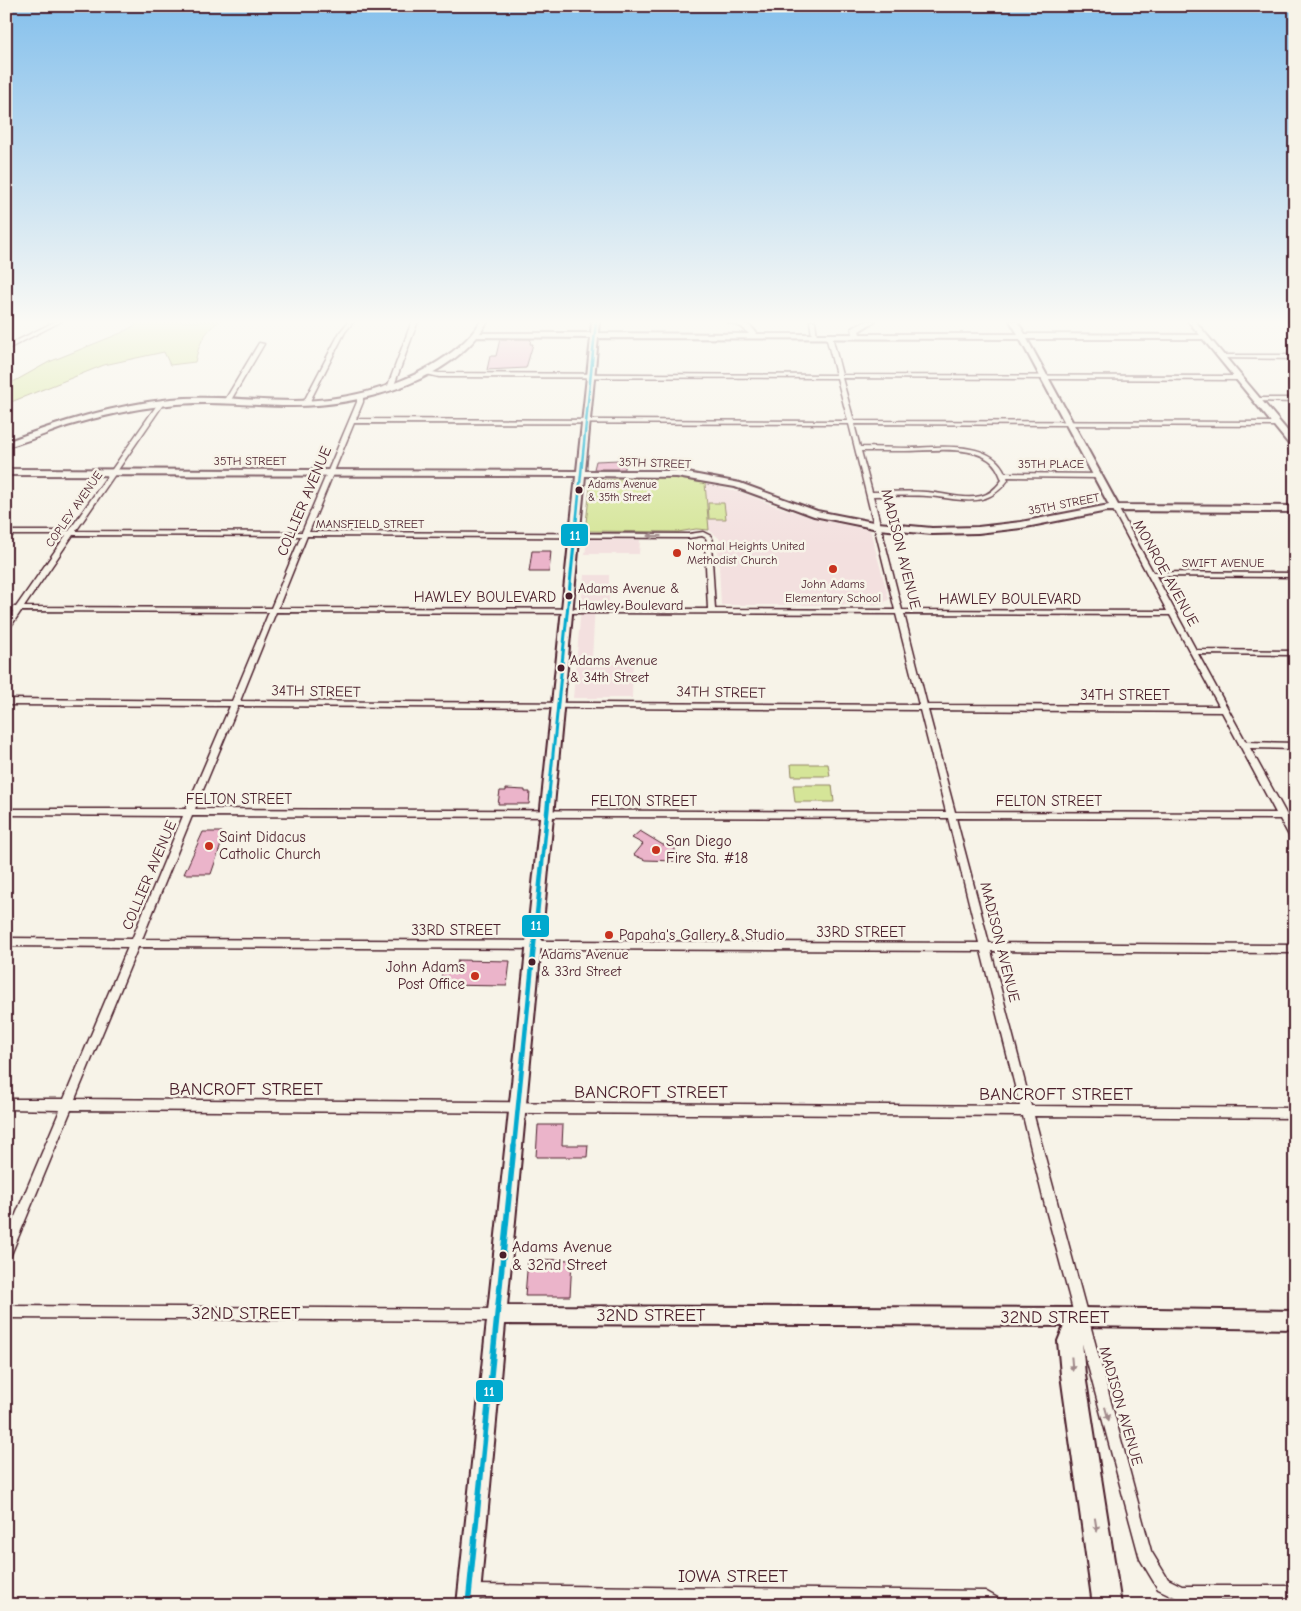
<svg xmlns="http://www.w3.org/2000/svg" width="1301" height="1611" viewBox="0 0 1301 1611" font-family="'Comic Neue',sans-serif">
  <style>
    .built { fill: #f3e0df }
    .green { fill: #d5e598; stroke: #908262 }
    .building { fill: #ebb4ca; stroke: #4a1f2b }
    .lines { fill: none; stroke-linecap: round; stroke-linejoin: round }
    .street-casing { stroke: #4a1f2b; stroke-width: 3 }
    .secondary-casing { stroke: #4a1f2b; stroke-width: 4 }
    .highway-casing { stroke: #4a1f2b; stroke-width: 4 }
    .street { fill: #f7f3e8; fill-rule: evenodd }
    .secondary { fill: #f7f3e8; fill-rule: evenodd }
    .highway { fill: #f7f3e8; fill-rule: evenodd }
    .bus-1-far3-casing { stroke: #f7f3e8; stroke-width: 5 }
    .bus-1-far2-casing { stroke: #f7f3e8; stroke-width: 6 }
    .bus-1-far1-casing { stroke: #f7f3e8; stroke-width: 8 }
    .bus-1-casing { stroke: #f7f3e8; stroke-width: 9 }
    .bus-1-far3 { stroke: #00a9ce; stroke-width: 2.5 }
    .bus-1-far2 { stroke: #00a9ce; stroke-width: 3 }
    .bus-1-far1 { stroke: #00a9ce; stroke-width: 4.5 }
    .bus-1 { stroke: #00a9ce; stroke-width: 5.5 }
    .oneway { fill: #a0898a }
    .bus-dot { fill: #4a1f2b; stroke: #f7f3e8; stroke-width: 2 }
    .poi-dot { fill: #c8321e; stroke: #f7f3e8; stroke-width: 2 }
    .labels { text-anchor: middle; stroke-width: 5; stroke-linejoin: round; paint-order: stroke }
    .far-bus-label { font-size: 11px; fill: #4a1f2b; stroke: #f7f3e8; text-anchor: start }
    .far-street-label { font-size: 12px; fill: #4a1f2b; stroke: #f7f3e8 }
    .far-poi-label { font-size: 12px; fill: #4a1f2b; stroke: #f7f3e8; text-anchor: start }
    .bus-label { font-size: 14px; fill: #4a1f2b; stroke: #f7f3e8; text-anchor: start }
    .street-label { font-size: 15px; fill: #4a1f2b; stroke: #f7f3e8 }
    .poi-label { font-size: 15px; fill: #4a1f2b; stroke: #f7f3e8; text-anchor: start }
    .near-bus-label { font-size: 16px; fill: #4a1f2b; stroke: #f7f3e8; text-anchor: start }
    .near-street-label { font-size: 18px; fill: #4a1f2b; stroke: #f7f3e8 }
    .line-badge { stroke: #f7f3e8; stroke-width: 2 }
    .badge-label { font-size: 14px; text-anchor: middle; font-weight: bold; fill: #fff }
  </style>
  <rect width="100%" height="100%" fill="#f7f3e8"/>
  <filter id="ink" filterUnits="userSpaceOnUse"><feTurbulence type="fractalNoise" baseFrequency=".02" numOctaves="2"/><feDisplacementMap in="SourceGraphic" scale="10" xChannelSelector="R" yChannelSelector="G"/><feConvolveMatrix kernelMatrix="1 2 1 2 8 2 1 2 1" color-interpolation-filters="sRGB"/></filter>
  <g filter="url(#ink)">
    <path class="built" d="M705 483 743 493 773 505 817 519 870 530 889 599 881 605H721L718 546 720 543 719 538 709 530Z
      M589 539 640 540 639 554H585L587 540Z
      M584 575H609V602L595 603 592 661H633L632 698H573Z"/>
    <path class="green" d="M129 321H220C204 331 199 344 195 362L170 365 164 352 104 365 6 404V386L49 362 121 333 137 324Z
      M666 477 705 483 709 530 696 529 678 532 585 531 591 480Z
      M708 503H724L726 519H709Z
      M791 764H828L830 776H792Z
      M793 785H832L834 802H795Z"/>
    <path class="building" d="M500 339H531L530 344H533L526 368 487 370 490 356H496Z
      M619 460H625V469H594L596 461Z
      M532 551H551L549 572H529Z
      M506 789 525 790V792H530L529 804H498L500 791H506Z
      M640 831 663 845H675V861L645 860 634 855 643 844 632 838Z
      M203 832H222L220 836H224L211 874H184Z
      M458 960 510 961 507 986 440 985 443 968H456Z
      M538 1125H563L562 1145H588L587 1157H536Z
      M528 1259 572 1260 570 1296H525Z"/>
    <g class="lines">
      <g class="street-casing">
        <path id="street" d="M56 321H62L6 350V346Z
          M349 321H354L345 332 309 403 304 404 303 403 340 332Z
          M412 321H418L393 388 388 389 387 388Z
          M810 321H815L817 337 812 336Z
          M829 334 832 336 842 375 1238 376 1241 378 1238 380 842 378 854 421 1277 422 1280 424 1277 426 854 424 860 447C877 447 894 448 911 448 939 447 992 440 1005 473L1098 474 1101 476 1098 478 1007 477 1008 480C986 511 959 498 927 496 909 495 891 496 873 496L902 610 1167 611 1112 508 1115 506 1118 508 1153 572 1295 573V577L1156 576 1196 650 1295 651V655L1198 654 1246 742 1295 743V749L1250 748 1295 830V842L1292 841 1280 819 956 818 989 943 1295 945V953L991 951 1031 1106 1295 1108V1118L1034 1116 1151 1551 1168 1579 1182 1586H1295V1600H1181L1158 1589 1140 1559 1046 1210 1023 1116 71 1110 10 1257 6 1259V1238L60 1110 6 1109V1099H64L128 947 6 946V938L132 939 183 816 6 815V809H186L230 706 6 705V699L232 701 269 612 21 611 9 629H6V621L13 611H6V607H16L66 535H6V531H69L159 402 161 401 164 403 76 531 302 532 357 402V396L360 394 363 396V402L356 419 848 421 837 378 439 377 422 373 425 371 439 373 836 375 826 336ZM354 423 849 424 895 610 715 609 711 544 713 541 711 536 703 532 689 534 309 532ZM861 451C876 451 890 451 905 451 930 451 968 445 989 460 996 465 999 472 1002 480 996 488 990 494 981 496 963 500 944 493 926 492 908 491 890 492 872 492ZM73 535 301 536 271 608 24 607ZM307 536 689 538 702 536 706 538 707 541 705 544 708 609 278 608ZM276 612 896 614 919 705 240 701ZM904 614 1170 615 1219 706 927 705ZM238 706 920 710 946 812 195 809ZM928 710 1222 712 1276 813 955 812ZM192 816 948 818 979 943 142 939ZM138 947 981 951 1020 1106 75 1099Z
          M259 343 264 344 231 400 226 401 225 400Z
          M1222 355H1295V359L1220 358 1219 357Z
          M1256 398H1295V402L1254 401V399Z
          M6 1306 496 1309 500 1311 502 1315 500 1319 496 1321 6 1318Z
          M470 1585 985 1591 1001 1600 1003 1605 470 1599 465 1597 463 1592 465 1587Z"/>
      </g>
      <g class="secondary-casing">
        <path id="secondary" d="M481 321H488L480 333H591L592 321H599L598 333 749 334 742 327 726 321C738 320 750 323 757 334H853L852 328 867 321H875L859 331 860 334H1018L1010 321H1017L1025 334 1200 335 1188 321H1195L1295 440V448H1292L1203 339H1027L1118 505 1295 506V512L1107 511 1021 528 978 533 932 534 878 529 814 516 735 487 677 477 585 476 507 1306 1079 1308 1295 1311V1329L1079 1326 505 1324 479 1605H457L576 476 6 475V469L577 471 591 338 477 337C436 386 354 406 293 406 251 406 210 400 168 405 134 409 100 416 67 426 47 433 27 442 6 447V442C60 422 114 405 171 399 212 395 252 401 293 401 341 401 389 390 431 366 451 354 469 341 481 321ZM598 338 1020 339 1109 505 1021 522 978 527 932 528 878 523 817 511 740 483 677 471H585Z"/>
      </g>
      <g class="highway-casing">
        <path id="highway" d="M1079 1305 1087 1309 1091 1317 1082 1341 1085 1375 1121 1605H1093L1061 1375 1058 1341 1071 1309Z"/>
      </g>
      <use href="#street" class="street"/>
      <use href="#secondary" class="secondary"/>
      <use href="#highway" class="highway"/>
      <g class="bus-1-far3-casing">
        <path id="bus-1-far3" d="M576 525 596 321"/>
      </g>
      <g class="bus-1-far2-casing">
        <path id="bus-1-far2" d="M549 794 576 524"/>
      </g>
      <g class="bus-1-far1-casing">
        <path id="bus-1-far1" d="M514 1147 549 793"/>
      </g>
      <g class="bus-1-casing">
        <path id="bus-1" d="M468 1605 514 1146"/>
      </g>
      <use href="#bus-1-far3" class="bus-1-far3"/>
      <use href="#bus-1-far2" class="bus-1-far2"/>
      <use href="#bus-1-far1" class="bus-1-far1"/>
      <use href="#bus-1" class="bus-1"/>
    </g>
    <defs><path id="oneway-solid" d="M-6-.8H1V-3.2L6.5 0L1 3.2V.8H-6Z" transform="scale(1.25)"/></defs>
    <g class="oneway">
      <use href="#oneway-solid" transform="translate(654 536) rotate(180)"/>
      <use href="#oneway-solid" transform="translate(1072 1364) rotate(85)"/>
      <use href="#oneway-solid" transform="translate(1107 1414) rotate(74)"/>
      <use href="#oneway-solid" transform="translate(1096 1525) rotate(81)"/>
    </g>
  </g>
  <linearGradient id="sky" x2="0" y2="1"><stop stop-color="#85c0ec"/><stop offset="0.59" stop-color="#fbfaf5"/><stop offset="1" stop-color="#fbfaf5" stop-opacity="0"/></linearGradient>
  <rect width="1301" height="546" fill="url(#sky)"/>
  <g class="bus-dot">
    <circle cx="579" cy="490" r="4.5"/>
    <circle cx="569" cy="596" r="4.5"/>
    <circle cx="561" cy="668" r="4.5"/>
    <circle cx="532" cy="962" r="4.5"/>
    <circle cx="503" cy="1255" r="4.5"/>
  </g>
  <g class="poi-dot">
    <circle cx="677" cy="553" r="5"/>
    <circle cx="833" cy="569" r="5"/>
    <circle cx="209" cy="846" r="5"/>
    <circle cx="656" cy="850" r="5"/>
    <circle cx="609" cy="935" r="5"/>
    <circle cx="475" cy="976" r="5"/>
  </g>
  <g class="labels">
    <g class="far-bus-label">
      <text x="588" y="488">Adams Avenue<tspan x="588" dy="13">&amp; 35th Street</tspan></text>
    </g>
    <g class="far-street-label">
      <text x="250" y="465">35TH STREET</text>
      <text transform="translate(655 463) rotate(2)" y="4">35TH STREET</text>
      <text x="1051" y="468">35TH PLACE</text>
      <text transform="translate(1064 504) rotate(-11)" y="4">35TH STREET</text>
      <text transform="translate(74 509) rotate(-55)" y="4">COPLEY AVENUE</text>
      <text x="370" y="528">MANSFIELD STREET</text>
      <text x="1223" y="567">SWIFT AVENUE</text>
    </g>
    <g class="far-poi-label">
      <text x="687" y="550">Normal Heights United<tspan x="687" dy="14">Methodist Church</tspan></text>
      <text x="833" y="588" text-anchor="middle">John Adams<tspan x="833" dy="14">Elementary School</tspan></text>
    </g>
    <g class="bus-label">
      <text x="578" y="593">Adams Avenue &amp;<tspan x="578" dy="17">Hawley Boulevard</tspan></text>
      <text x="570" y="665">Adams Avenue<tspan x="570" dy="17">&amp; 34th Street</tspan></text>
      <text x="541" y="959">Adams Avenue<tspan x="541" dy="17">&amp; 33rd Street</tspan></text>
    </g>
    <g class="street-label">
      <text transform="translate(304 501) rotate(-67)" y="5">COLLIER AVENUE</text>
      <text transform="translate(901 549) rotate(76)" y="5">MADISON AVENUE</text>
      <text transform="translate(1166 573) rotate(61)" y="5">MONROE AVENUE</text>
      <text x="485" y="602">HAWLEY BOULEVARD</text>
      <text x="1010" y="604">HAWLEY BOULEVARD</text>
      <text transform="translate(316 691) rotate(1)" y="5">34TH STREET</text>
      <text transform="translate(721 692) rotate(1)" y="5">34TH STREET</text>
      <text x="1125" y="700">34TH STREET</text>
      <text x="239" y="804">FELTON STREET</text>
      <text x="644" y="806">FELTON STREET</text>
      <text x="1049" y="806">FELTON STREET</text>
      <text transform="translate(149 875) rotate(-67)" y="5">COLLIER AVENUE</text>
      <text x="456" y="935">33RD STREET</text>
      <text x="861" y="937">33RD STREET</text>
      <text transform="translate(1000 942) rotate(76)" y="5">MADISON AVENUE</text>
      <text transform="translate(1121 1406) rotate(74)" y="5">MADISON AVENUE</text>
    </g>
    <g class="poi-label">
      <text x="219" y="842">Saint Didacus<tspan x="219" dy="17">Catholic Church</tspan></text>
      <text x="666" y="846">San Diego<tspan x="666" dy="17">Fire Sta. #18</tspan></text>
      <text x="619" y="940">Papaha's Gallery &amp; Studio</text>
      <text x="465" y="972" text-anchor="end">John Adams<tspan x="465" dy="17">Post Office</tspan></text>
    </g>
    <g class="near-bus-label">
      <text x="512" y="1252">Adams Avenue<tspan x="512" dy="18">&amp; 32nd Street</tspan></text>
    </g>
    <g class="near-street-label">
      <text x="246" y="1095">BANCROFT STREET</text>
      <text x="651" y="1098">BANCROFT STREET</text>
      <text x="1056" y="1100">BANCROFT STREET</text>
      <text x="246" y="1319">32ND STREET</text>
      <text x="651" y="1321">32ND STREET</text>
      <text x="1055" y="1323">32ND STREET</text>
      <text x="733" y="1582">IOWA STREET</text>
    </g>
  </g>
  <g class="line-badge">
    <rect x="560" y="523" width="29" height="24" rx="5" fill="#00a9ce"/>
    <rect x="521" y="914" width="29" height="24" rx="5" fill="#00a9ce"/>
    <rect x="475" y="1379" width="29" height="24" rx="5" fill="#00a9ce"/>
  </g>
  <g class="badge-label">
    <text x="575" y="540">11</text>
    <text x="536" y="930">11</text>
    <text x="489" y="1396">11</text>
  </g>
  <rect width="1301" height="1611" fill="none" stroke="#f7f3e8" stroke-width="25"/>
  <rect x="12" y="12" width="1276" height="1586" fill="none" stroke="#4a1f2b" stroke-width="2" filter="url(#ink)"/>
</svg>
